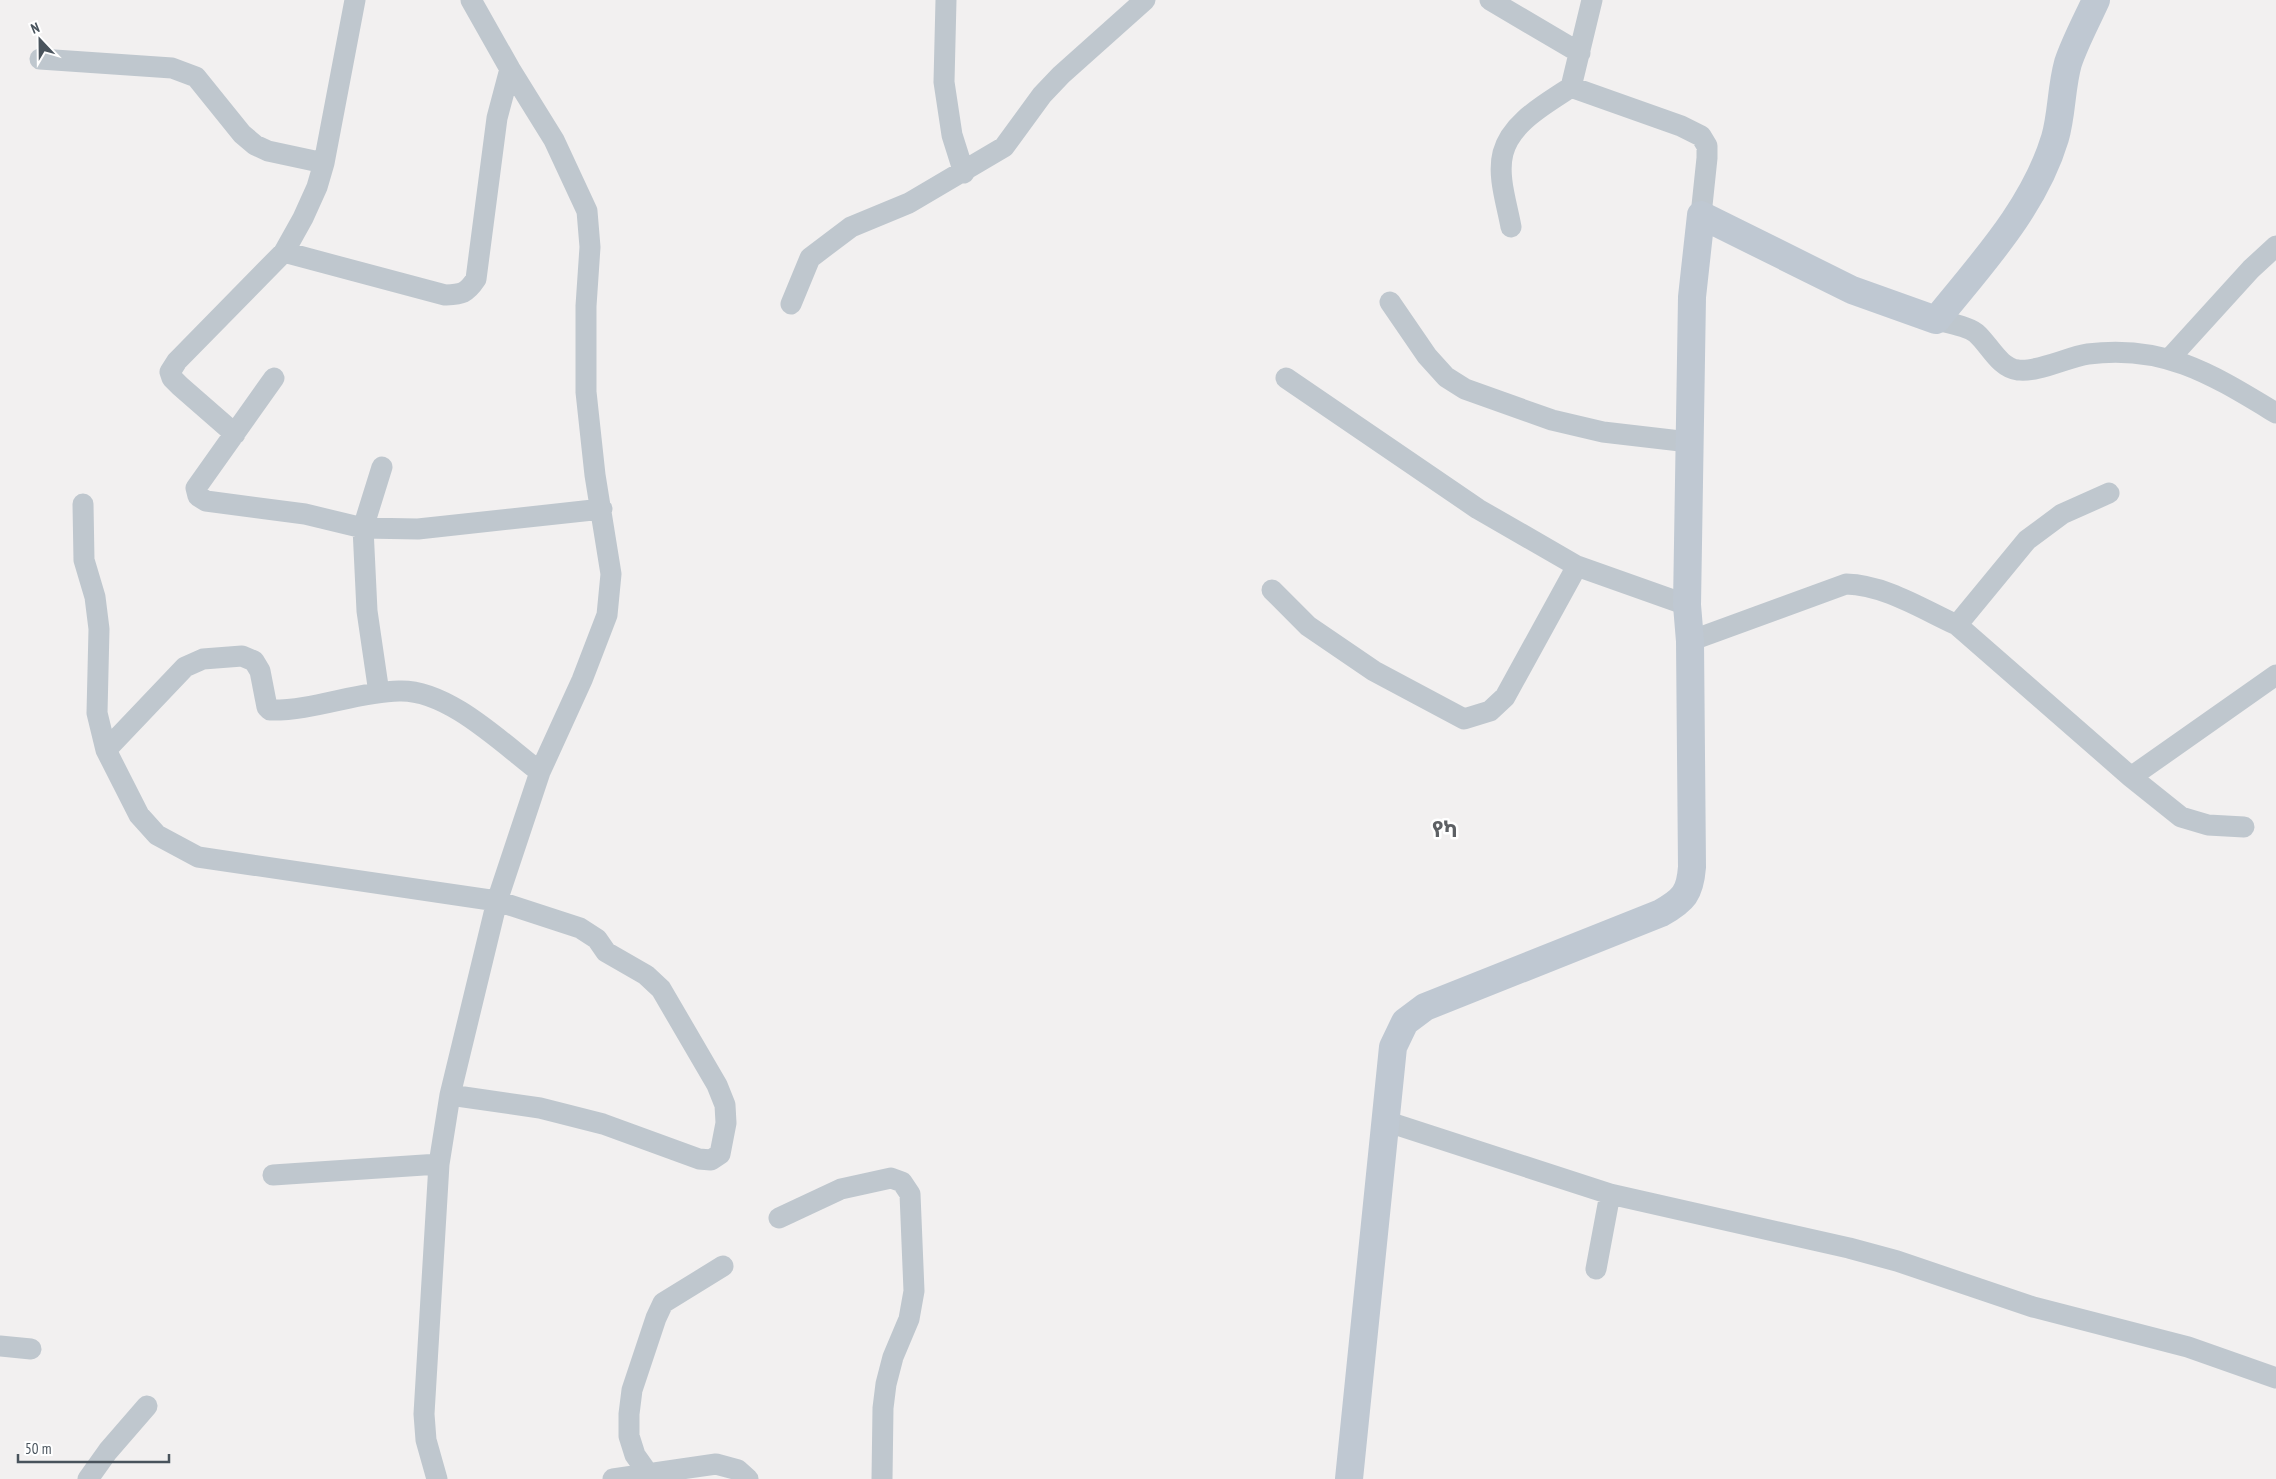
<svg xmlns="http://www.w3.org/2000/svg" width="2276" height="1479" viewBox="0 0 2276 1479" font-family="'PT Sans Narrow','Noto Sans Ethiopic',sans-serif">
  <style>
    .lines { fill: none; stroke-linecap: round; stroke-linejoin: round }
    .street { stroke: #bfc7ce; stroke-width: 21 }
    .secondary { stroke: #bfc8d2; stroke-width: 28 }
    .labels { text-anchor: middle; stroke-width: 5; stroke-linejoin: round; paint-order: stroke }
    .district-label { font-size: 22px; font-weight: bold; fill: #5d6064; stroke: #fff }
  </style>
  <rect width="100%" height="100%" fill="#f2f0f0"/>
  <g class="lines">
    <path class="street" d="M946 0 944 82 952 135 964 173
      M1490 0 1580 53
      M1592 0 1571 87 1681 126 1701 136 1707 146V158L1701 215
      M40 59 172 68 196 77 242 134 255 145 268 151 324 163
      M1511 227C1507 204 1497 176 1503 153 1511 122 1546 104 1571 87
      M284 252 445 295C462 294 466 294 476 279L497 118 510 69
      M1390 302 1427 356 1446 377 1465 389 1552 420 1603 432 1689 442
      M791 304 810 258 851 227 909 203 1004 147 1042 95 1061 75 1145 0
      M1936 320C1948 323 1967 326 1976 333 1989 344 1999 368 2018 370 2036 373 2068 357 2088 354 2165 344 2213 375 2276 413
      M2170 358 2251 269 2276 246
      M274 378 196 488 198 496 206 501 305 514 363 528 367 611 379 693
      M1286 378 1478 509 1577 566
      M235 434 180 386 172 378 170 372 177 361 284 252 303 218 317 187 324 163 355 0
      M382 467 363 528 418 529 602 509
      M83 504 84 560 95 597 99 629 97 713 106 750 139 815 157 835 198 857 497 901 580 928 597 939 606 952 646 975 661 989 717 1085 725 1105 726 1123 720 1154 711 1160 699 1159 603 1124 540 1108 450 1095
      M1272 590 1308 626 1374 671 1464 719 1490 711 1505 697 1577 566 1687 605
      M1957 625 2131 777 2276 675
      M1690 641 1846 584C1885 585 1922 609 1957 625L2027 540 2062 514 2109 493
      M106 750 185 667 203 659 242 656 254 661 260 671 267 707 270 710C313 711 356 692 399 691 448 689 503 744 540 772
      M2131 777 2181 817 2208 825 2244 827
      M1385 1121 1610 1194 1849 1248 1897 1261 2033 1307 2188 1347 2276 1378
      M273 1175 439 1164
      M779 1218 841 1189 891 1178 902 1182 910 1194 914 1291 909 1319 893 1357 886 1384 883 1408 882 1479
      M1596 1269 1610 1194
      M0 1346 31 1349
      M647 1472 635 1455 629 1436V1414L632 1390 656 1318 663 1303 723 1266
      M88 1479 108 1451 147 1406
      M437 1479 426 1440 424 1414 439 1164 450 1095 497 901 540 772 582 680 607 615 611 574 595 475 586 392V306L590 247 587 211 554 140 510 69 471 0
      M613 1479 716 1464 738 1470 748 1479"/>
    <path class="secondary" d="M1349 1479 1393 1047 1405 1022 1425 1007 1661 913C1684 900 1690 893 1692 867L1690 641 1687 605 1692 297 1701 215 1852 290 1936 320C1981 264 2034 208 2055 138 2062 114 2061 88 2068 63 2075 42 2087 20 2096 0"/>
  </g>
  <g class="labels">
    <g class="district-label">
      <text x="1445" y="837">የካ</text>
    </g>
  </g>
  <g transform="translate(40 40) rotate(338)" stroke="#ffffff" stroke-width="4" paint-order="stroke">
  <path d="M0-4L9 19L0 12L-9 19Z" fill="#49535c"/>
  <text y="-8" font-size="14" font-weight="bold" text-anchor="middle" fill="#49535c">N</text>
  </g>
  <path d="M18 1454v8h151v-8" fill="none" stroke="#49535c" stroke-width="2.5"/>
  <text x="25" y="1454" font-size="15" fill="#49535c" stroke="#ffffff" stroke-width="4" paint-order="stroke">50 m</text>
</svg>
